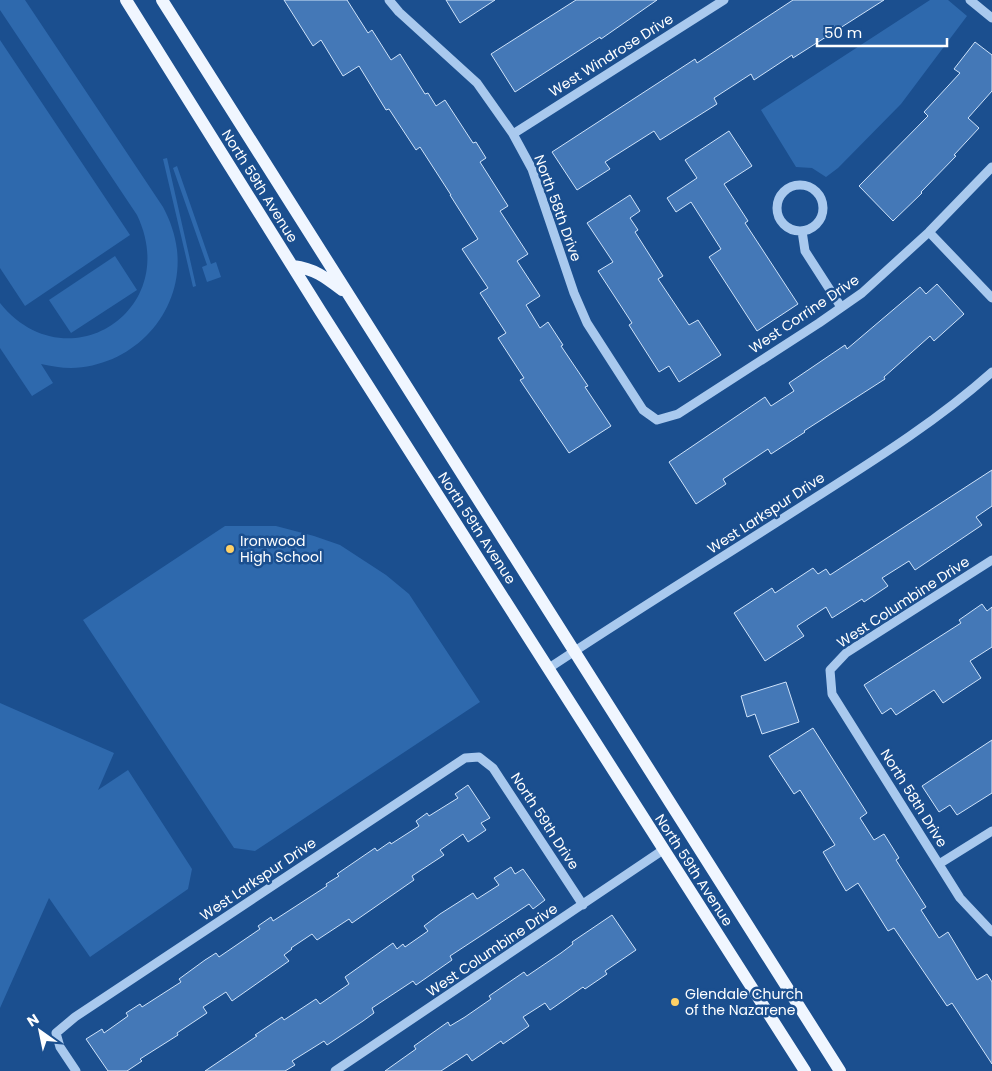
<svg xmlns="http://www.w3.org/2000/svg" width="992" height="1071" viewBox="0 0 992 1071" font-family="Poppins,sans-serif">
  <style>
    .green { fill: #2e69ad }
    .building { fill: #4478b7; stroke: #cfe3fa }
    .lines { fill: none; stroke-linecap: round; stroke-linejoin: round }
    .minor { stroke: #a9c9ee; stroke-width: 9 }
    .major { stroke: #f0f6ff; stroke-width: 12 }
    .poi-dot { fill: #ffd166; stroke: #1b4f8f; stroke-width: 2 }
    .labels { text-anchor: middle; stroke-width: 5; stroke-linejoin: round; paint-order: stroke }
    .street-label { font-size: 14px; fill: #fff; stroke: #1b4f8f }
    .poi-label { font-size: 14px; fill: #fff; stroke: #1b4f8f; text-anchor: start }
  </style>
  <rect width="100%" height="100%" fill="#1b4f8f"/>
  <path class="green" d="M0 0H25L163 207C170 220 175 234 177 250 184 312 134 367 71 368 61 368 51 366 41 364L53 383 32 396 0 348V303C66 385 183 311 137 215L0 10Z
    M930 0H948L967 16 901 104 838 168 826 177 812 168 796 167 761 110Z
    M0 40 130 235 25 306 0 268Z
    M167 158 196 286 193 287 163 159Z
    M177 166 211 264 216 262 221 277 207 282 202 267 207 265 173 168Z
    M115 256 137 290 71 333 49 300Z
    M225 526H276L314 536 340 545 386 575 409 594 480 702 255 851 234 848 83 620Z
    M0 703 114 753 98 790 128 770 192 869 188 889 90 957 49 898 0 1008Z"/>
  <path class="building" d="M284 0H347L368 33 372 30 391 60 400 54 425 94 428 93 436 106 445 100 473 143 476 142 486 158 480 162 508 206 500 211 528 254 517 261 540 296 526 305 540 328 548 322 563 345 561 346 588 386 585 387 611 426 569 453 520 380 524 378 498 338 506 333 480 293 488 288 462 249 478 239 450 195H451L420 147 416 150 389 109 386 110 359 66 343 76 321 40 313 46Z
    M446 0H495L460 23Z
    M576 0H657L601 39 600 37 515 92 491 54Z
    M793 0H884L793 58 792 55 754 80 751 74 714 98 717 104 660 140 654 131 605 162 610 169 577 190 552 152 695 59 697 63Z
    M975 42 992 55V91L968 118 979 128 954 155 956 156 921 192 922 193 893 221 859 186 928 116 924 112 960 73 954 69Z
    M729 131 752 166 724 184 748 221 745 223 798 304 757 331 709 257 721 249 691 202 676 212 667 198 697 178 685 160Z
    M630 195 640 211 630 218 638 230 635 232 663 276 658 279 689 325 698 320 721 355 679 382 669 366 659 372 629 325 632 323 598 271 613 262 587 223Z
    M937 284 964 314 934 341 930 336 884 377 885 379 804 431 805 432 771 454 768 449 723 479 726 484 696 504 669 462 765 397 771 406 794 391 789 383 845 345 847 349 920 287 926 294Z
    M992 470V506L976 517 982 525 915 570 909 561 882 578 888 586 864 602 862 599 832 618 826 607 797 626 804 636 765 661 734 613 772 588 775 593 813 568 818 574 826 569 830 575Z
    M982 604 987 611 992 607V647L970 661 981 678 943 703 934 690 896 715 891 708 882 714 864 685 961 623 959 620Z
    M786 682 799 722 762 734 755 714 747 717 741 696Z
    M813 728 867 813 860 818 874 840 884 834 899 858 896 860 926 907 921 910 939 938 948 932 977 980 987 974 992 982V1064L952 1003 947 1006 894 928 888 931 858 883 846 891 823 852 835 845 800 790 794 794 769 756Z
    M992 740V793L957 815 950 805 939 812 922 786Z
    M468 785 490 818 481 823 486 830 468 842 463 834 440 850 444 855 412 876 414 880 352 923 349 919 317 940 312 934 291 948 292 949 284 955 289 961 232 1001 226 992 203 1007 207 1013 177 1033 178 1035 140 1059 142 1061 127 1071H108L86 1039 102 1029 104 1033 128 1016 126 1013 140 1004 142 1007 181 982 179 979 205 960 216 953 219 957 260 929 258 926 271 917 273 921 327 886 326 884 339 876 337 874 375 848 377 851 390 842 391 844 419 826 416 821 427 813 429 816 458 798 455 794Z
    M511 867 515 874 523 869 545 900 533 909 529 904 479 937 450 956 452 960 416 985 413 981 372 1008 374 1013 363 1021 327 1045 324 1041 292 1061 295 1065 285 1071H205L257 1036 255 1035 282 1017 284 1020 316 999 320 1004 349 984 345 977 393 943 397 949 403 944 405 947 428 931 424 926 440 914 473 893 477 899 499 885 494 878Z
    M612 915 636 950 605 971 607 974 585 989 583 987 550 1010 545 1003 523 1017 529 1026 503 1044 501 1041 472 1061 467 1054 441 1071H385L416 1049 414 1046 448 1022 450 1026 465 1017 491 999 489 996 524 972 527 976 561 953 573 944 572 942Z"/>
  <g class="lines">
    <path class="minor" d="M389 0 399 12 477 83 513 134 532 169 574 293 587 323 643 410 657 420 678 414 819 323 862 293 929 232 992 167
      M970 0 992 18
      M513 134 724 0
      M777 208a23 23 0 1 1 46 0a23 23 0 1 1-46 0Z
      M802 231 805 251 841 307
      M929 232 992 298
      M992 560 846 653 830 670 832 694 960 898 992 932
      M549 668C635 611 723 557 810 501 873 461 936 422 992 372
      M939 864 992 831
      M76 1071 60 1047 56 1033 75 1017 465 758 479 757 493 768 583 905
      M335 1071 663 850"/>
    <path class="major" d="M126 0 321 312 805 1071
      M162 0 840 1071
      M293 266C315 269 325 277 342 290"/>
  </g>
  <g class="poi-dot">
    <circle cx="230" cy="549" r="5"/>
    <circle cx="675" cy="1002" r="5"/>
  </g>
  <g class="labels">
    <g class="street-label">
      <text transform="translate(611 55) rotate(-32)" y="5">West Windrose Drive</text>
      <text transform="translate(260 186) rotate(58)" y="5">North 59th Avenue</text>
      <text transform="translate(558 208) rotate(70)" y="5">North 58th Drive</text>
      <text transform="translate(804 314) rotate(-34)" y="5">West Corrine Drive</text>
      <text transform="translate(766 513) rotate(-33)" y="5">West Larkspur Drive</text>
      <text transform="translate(477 528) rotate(57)" y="5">North 59th Avenue</text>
      <text transform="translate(903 602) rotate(-33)" y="5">West Columbine Drive</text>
      <text transform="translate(914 798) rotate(58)" y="5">North 58th Drive</text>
      <text transform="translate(545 821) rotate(57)" y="5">North 59th Drive</text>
      <text transform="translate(694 870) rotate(57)" y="5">North 59th Avenue</text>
      <text transform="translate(258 879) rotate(-34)" y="5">West Larkspur Drive</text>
      <text transform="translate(492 950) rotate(-34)" y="5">West Columbine Drive</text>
    </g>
    <g class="poi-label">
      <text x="240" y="546">Ironwood<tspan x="240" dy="16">High School</tspan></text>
      <text x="685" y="999">Glendale Church<tspan x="685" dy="16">of the Nazarene</tspan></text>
    </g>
  </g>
  <g transform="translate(40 1031) rotate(327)" stroke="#1b4f8f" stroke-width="4" paint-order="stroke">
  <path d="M0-4L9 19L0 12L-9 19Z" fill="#ffffff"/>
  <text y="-8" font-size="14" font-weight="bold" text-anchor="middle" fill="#ffffff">N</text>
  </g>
  <path d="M817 38v8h130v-8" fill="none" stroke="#ffffff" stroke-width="2.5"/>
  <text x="824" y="38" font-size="15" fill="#ffffff" stroke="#1b4f8f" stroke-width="4" paint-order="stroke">50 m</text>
</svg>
